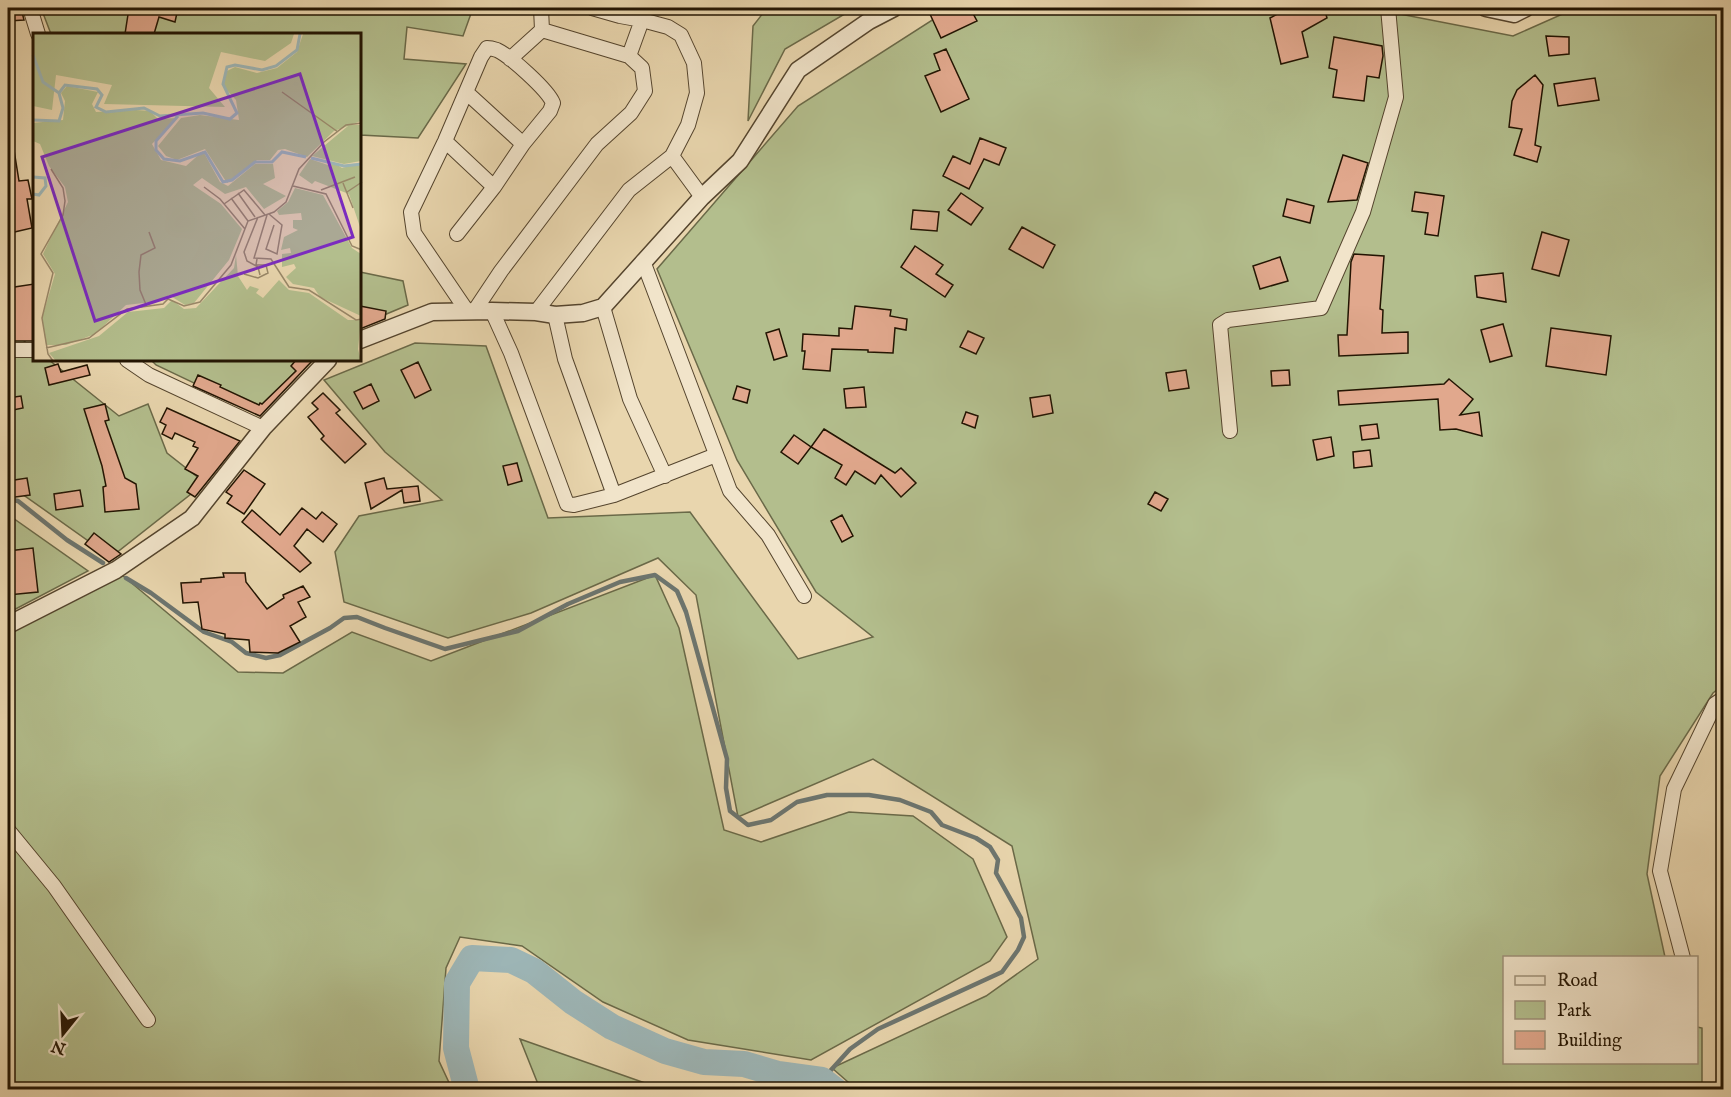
<svg xmlns="http://www.w3.org/2000/svg" width="1731" height="1097" viewBox="0 0 1731 1097" font-family="'IM FELL English',serif">
  <style>
    .green { fill: #b3be8d; stroke: #6a6948; stroke-width: 1.5 }
    .lines { fill: none; stroke-linecap: round; stroke-linejoin: round }
    .stream { stroke: #6c756f; stroke-width: 4.5 }
    .river { stroke: #9db6b7; stroke-width: 26 }
    .building { fill: #e1a88d; stroke: #221402; stroke-width: 1.5 }
    .minor-casing { stroke: #54442d; stroke-width: 16 }
    .tertiary-casing { stroke: #54442d; stroke-width: 19 }
    .minor { stroke: #f1e4ca; stroke-width: 14 }
    .tertiary { stroke: #f1e4ca; stroke-width: 16 }
    .inset-river { fill: none; stroke: #9db6b7; stroke-width: 3 }
    .inset-road { fill: none; stroke: #998869; stroke-width: 1.5 }
    .view { fill: #7b2cbf; fill-opacity: 0.15; stroke: #7b2cbf; stroke-width: 3 }
    .inset-edge { fill: none; stroke: #221402; stroke-width: 3 }
  </style>
  <rect width="100%" height="100%" fill="#e9d6ae"/>
  <filter id="stains"><feTurbulence type="fractalNoise" baseFrequency=".00333" numOctaves="4"/><feColorMatrix values="0 0 0 0 .2 0 0 0 0 .09 0 0 0 0 .02 0 0 0 .5 -.17"/></filter>
  <radialGradient id="worn" r=".72"><stop offset=".6" stop-color="#630" stop-opacity="0"/><stop offset="1" stop-color="#630" stop-opacity=".3"/></radialGradient>
  <path class="green" d="M41 8H473L463 36 407 27 404 59 466 64 418 138 360 135V34H51Z
    M767 8H855L785 49 748 121 753 26Z
    M951 8H1228L1232 10 1241 8H1369L1513 36 1576 8H1723V685L1713 693 1660 776 1647 874 1665 957 1504 958V1062H1696L1697 1027 1702 1028V1089H856L832 1068 986 996 1038 959 1012 846 873 759 738 817 696 595 658 558 531 613 448 638 344 602 335 552 359 516 442 500 385 452 324 380 415 343 486 346 548 518 690 512 798 659 873 637 816 592 737 460 657 269 798 106Z
    M360 272 403 281 408 305 360 325Z
    M8 328 34 349V360H49L119 416 148 404 167 453 205 483 111 557 8 484Z
    M151 360H306L257 413 156 365Z
    M8 516H10L88 571 8 613Z
    M122 575 238 672 283 673 352 632 431 661 655 575 679 628 724 830 761 842 849 812 913 816 973 859 1007 937 990 961 811 1060 688 1040 603 1002 522 946 460 937 446 968 439 1061 452 1089 8 1090V632Z
    M520 1039 662 1089H540Z"/>
  <g class="lines">
    <path class="stream" d="M8 499 18 501 67 540 103 563
      M126 578 151 593 204 632 232 642 246 653 266 658 280 655 330 628 344 618 357 617 385 628 445 649 518 631 568 604 620 582 655 575 677 591 686 612 727 759 726 788 730 811 748 825 771 820 797 802 827 795H869L900 800 931 812 942 825 976 838 990 847 998 860 996 873 1021 918 1024 937 1018 950 1002 972 878 1029 850 1049 822 1080"/>
    <path class="river" d="M467 1090 456 1048 457 983 472 958 511 960 534 971 573 1002 612 1027 665 1051 704 1062 744 1064 778 1074 822 1080 835 1090"/>
  </g>
  <path class="building" d="M8 8H21L24 20 8 21Z
    M129 8H178L175 22 159 17 154 34H125Z
    M938 8H970L977 21 941 38 929 12Z
    M1288 8H1324L1327 18 1302 32 1308 57 1281 64 1270 18Z
    M1546 36 1569 37V54L1549 56Z
    M1334 37 1382 46 1383 56 1379 78 1367 76 1364 101 1333 97 1337 70 1329 68Z
    M946 49 969 99 941 112 925 76 940 70 934 54Z
    M1535 75 1543 85 1535 145 1541 147 1537 162 1514 155 1522 129 1509 127 1512 101 1517 90Z
    M1595 78 1599 100 1558 106 1554 84Z
    M980 138 1006 148 999 165 984 159 969 189 943 176 953 156 970 164Z
    M14 150 19 181 28 180 32 199H27L32 228 10 233 8 222V151Z
    M1343 155 1368 163 1357 200 1328 202Z
    M1415 192 1444 196 1438 236 1425 234 1428 213 1412 211Z
    M961 193 983 208 971 225 948 210Z
    M1287 199 1314 206 1310 223 1283 216Z
    M913 210 939 212 937 231 911 229Z
    M1022 227 1055 245 1043 268 1009 249Z
    M1542 232 1569 240 1559 276 1532 269Z
    M915 246 943 265 936 274 953 285 945 297 901 267Z
    M1354 254 1384 256 1380 309 1383 310 1382 333 1408 332V353L1339 356 1338 335H1347L1351 262Z
    M1280 257 1288 281 1260 289 1253 266Z
    M1503 273 1506 302 1477 297 1475 276Z
    M34 284V341H12L10 330 8 331V307L10 306 8 288Z
    M360 306 386 311 385 319 360 329Z
    M855 306 891 310 890 316 907 319 906 330 895 328 893 353 868 352V350L832 349 830 371 803 369 805 351H802L803 334 839 336V328L852 329Z
    M1503 324 1512 356 1490 362 1481 330Z
    M1551 328 1611 336 1606 375 1546 366Z
    M779 329 787 356 774 360 766 333Z
    M968 331 984 338 976 354 960 347Z
    M296 360H313L260 416 193 386 198 375 221 385 220 387 259 405 260 403 262 404 296 371 291 366Z
    M418 362 431 390 415 398 401 370Z
    M58 364 61 372 87 365 90 375 49 385 45 368Z
    M1186 370 1189 388 1169 391 1166 373Z
    M1289 370 1290 385 1272 386 1271 371Z
    M1449 379 1473 399 1460 415 1479 412 1482 436 1456 429 1440 430 1438 399 1339 405 1338 391 1444 384Z
    M371 384 379 401 363 409 354 392Z
    M737 386 750 390 747 403 733 399Z
    M864 387 866 407 846 408 844 389Z
    M323 393 340 410 336 413 366 444 345 463 321 439 324 436 308 417 318 409 312 403Z
    M1050 395 1053 413 1033 417 1030 398Z
    M21 396 23 408 8 411V398Z
    M105 404 109 420 105 421 125 478 136 484 139 509 105 512 103 487 106 486 102 466 84 409Z
    M167 408 240 441 195 497 187 492 198 476 185 469 198 448 193 446 195 442 175 433 172 439 162 434 166 425 160 422Z
    M966 412 978 416 975 428 962 423Z
    M1377 424 1379 438 1362 440 1360 426Z
    M824 429 895 473 901 468 916 483 901 497 881 475 875 484 855 471 846 485 835 478 842 465 811 447Z
    M794 435 811 447 798 464 781 452Z
    M1331 437 1334 456 1317 460 1313 440Z
    M1370 450 1372 466 1354 468 1353 452Z
    M517 463 522 481 508 485 503 466Z
    M244 470 265 484 244 514 227 503 232 496 226 492Z
    M27 478 30 495 8 498V481Z
    M384 478 387 489 418 486 420 501 404 503 402 490 371 509 365 483Z
    M80 490 83 506 56 510 54 494Z
    M1155 492 1168 499 1161 511 1148 504Z
    M302 508 316 519 322 512 337 524 323 542 307 529 294 546 311 563 300 572 242 522 252 510 280 535Z
    M842 515 853 536 842 542 831 521Z
    M94 533 121 554 109 562 85 544Z
    M33 548 38 592 8 595V551Z
    M223 573H245L246 582 267 609 284 598 283 595 303 586 310 597 298 602 306 617 290 626 300 642 278 653 250 652 249 640 225 638V634L202 629 198 602 183 603 181 583 201 582V579L224 577Z"/>
  <g class="lines">
    <g class="minor-casing">
      <path id="minor" d="M30 8 38 34
        M592 8 620 16 642 20 629 56
        M510 59 542 30
        M466 92 523 144
        M445 141 494 187
        M672 156 702 197
        M457 234 494 187 523 144 550 111 553 103C548 90 510 56 497 50 494 49 491 48 487 48L481 57 445 141 411 212 414 233 467 311
        M643 261 730 491 768 535 804 596
        M603 307 630 399 665 476
        M475 310 501 271 597 144 631 113 645 91 642 68 629 56 542 30 541 8
        M492 311 511 353 567 504 574 505 614 495 716 455
        M536 312 629 190 672 156 688 125 697 93 694 63 681 35 668 27 642 20 636 8
        M555 315 565 359 614 495
        M8 350H34
        M127 360 149 375 263 428
        M1230 431 1220 325 1228 320 1321 308 1363 212 1396 97 1388 8
        M8 830 54 886 148 1020
        M1683 958 1660 871 1674 789 1715 704 1724 698"/>
    </g>
    <g class="tertiary-casing">
      <path id="tertiary" d="M1486 8 1514 14 1526 8
        M360 340 432 312 492 311 536 312 555 315 583 313 603 307 702 197 740 161 798 70 869 21 894 8
        M8 625 116 570 192 518 263 428 328 360"/>
    </g>
    <use href="#minor" class="minor"/>
    <use href="#tertiary" class="tertiary"/>
  </g>
  <g transform="translate(33 33)">
    <rect width="328" height="328" fill="#e9d6ae"/>
    <path d="M0 1H261L258 10 232 28 188 19 176 55 192 74 71 71 79 52 23 42 19 77 0 73ZM270 1H328V88L317 92H328V128L311 131 279 123 315 93 301 98 274 124 252 116 245 117 237 127H224L194 150 172 116 144 127 133 123 125 113 148 85 167 82 206 87 203 67 190 53 194 38 202 34 224 40 244 35 264 19ZM34 53 65 59 59 71 63 79 103 77 117 78 125 86 144 85 119 111 128 127 153 133 170 118 187 149 195 153 222 131H240L242 145 230 151 253 163 231 176 213 154 192 161 169 145 160 152 188 171 209 196 196 227 161 270 152 272 136 262 128 268 93 272 62 301 33 312H13L9 285 22 241 10 221 35 169 32 154 16 133 7 111 0 108V90L30 87 32 68 28 60ZM277 126 295 132 300 129 309 135 324 131 328 134V197L316 161 282 148 279 151 266 142ZM262 155 290 162 319 215 328 221V283L287 264 281 255 260 251 253 244 263 235 261 231 249 234V221L258 220 257 215 248 217 251 204 265 197 260 195V187H269L268 180 246 182 244 178 255 169ZM203 222 205 243 214 257 217 253 226 256 223 260 230 265 246 247 256 257 276 260 315 287H328L325 316 328 328H23L16 320 66 303 95 279 131 275 139 267 151 276 163 275 201 235Z" fill="#b3be8d"/>
    <path class="inset-river" d="M0 22 10 49 26 60 30 75 26 88 0 87M26 60 32 52 64 56 69 62 63 74 73 79 111 75 127 83 170 80 197 86 204 80 190 51 194 34 202 32 229 37 243 33 264 17 267 1M145 83 123 108V117L131 126 147 128 172 119 190 149 199 147 222 129H239L249 119 273 124M278 125 311 133 329 131M0 144 12 145 13 153 6 162 0 161"/>
    <path class="inset-road" d="M249 59 305 99M18 136 30 155 32 168 30 182 8 221 20 240 9 285 15 321 20 328M310 150 320 175M260 153 293 161 319 213 329 217M171 154 187 166 212 196M288 157 322 144M314 159 329 149M205 160 222 184M198 165 215 188M191 171 211 157 232 182M236 181 249 192 244 221 233 216 241 192M234 182 221 225 238 226 256 254 276 257 323 287 329 286M225 184 211 219 214 228 225 234 227 242M211 241 225 245 235 240 233 232H223L224 226M114 274 107 257 106 239 108 222 122 215 116 199M13 315 56 305 94 276 130 271 135 266 151 273 167 269 198 232 215 188 241 179 253 169 266 136 291 109 313 92 329 90"/>
    <path class="view" d="M267 41 320 204 62 288 9 124Z"/>
    <rect width="328" height="328" class="inset-edge"/>
  </g>
  <rect width="1731" height="1097" fill="none" stroke="#e9d6ae" stroke-width="30"/>
  <rect x="9" y="9" width="1713" height="1079" fill="none" stroke="#221402" stroke-width="3"/>
  <rect x="15" y="15" width="1701" height="1067" fill="none" stroke="#221402" stroke-width="1.5"/>
  <rect x="1503" y="956" width="195" height="108" fill="#f1e4ca" stroke="#9e917a" stroke-width="1.5"/>
  <rect x="1515" y="976" width="30" height="9" fill="#f1e4ca" stroke="#9e917a" stroke-width="1.5"/>
  <text x="1557" y="986" font-size="18" fill="#221402">Road</text>
  <rect x="1515" y="1001" width="30" height="18" fill="#b3be8d" stroke="#9e917a" stroke-width="1.5"/>
  <text x="1557" y="1016" font-size="18" fill="#221402">Park</text>
  <rect x="1515" y="1031" width="30" height="18" fill="#e1a88d" stroke="#9e917a" stroke-width="1.5"/>
  <text x="1557" y="1046" font-size="18" fill="#221402">Building</text>
  <g transform="translate(63 1034) rotate(198)" stroke="#f1e4ca" stroke-width="4.5" paint-order="stroke">
  <path d="M0-4.5L10 22L0 15L-10 22Z" fill="#221402"/>
  <text y="-9" font-size="16" font-weight="bold" text-anchor="middle" fill="#221402">N</text>
  </g>
  <rect width="100%" height="100%" filter="url(#stains)"/>
  <rect width="100%" height="100%" fill="url(#worn)"/>
</svg>
